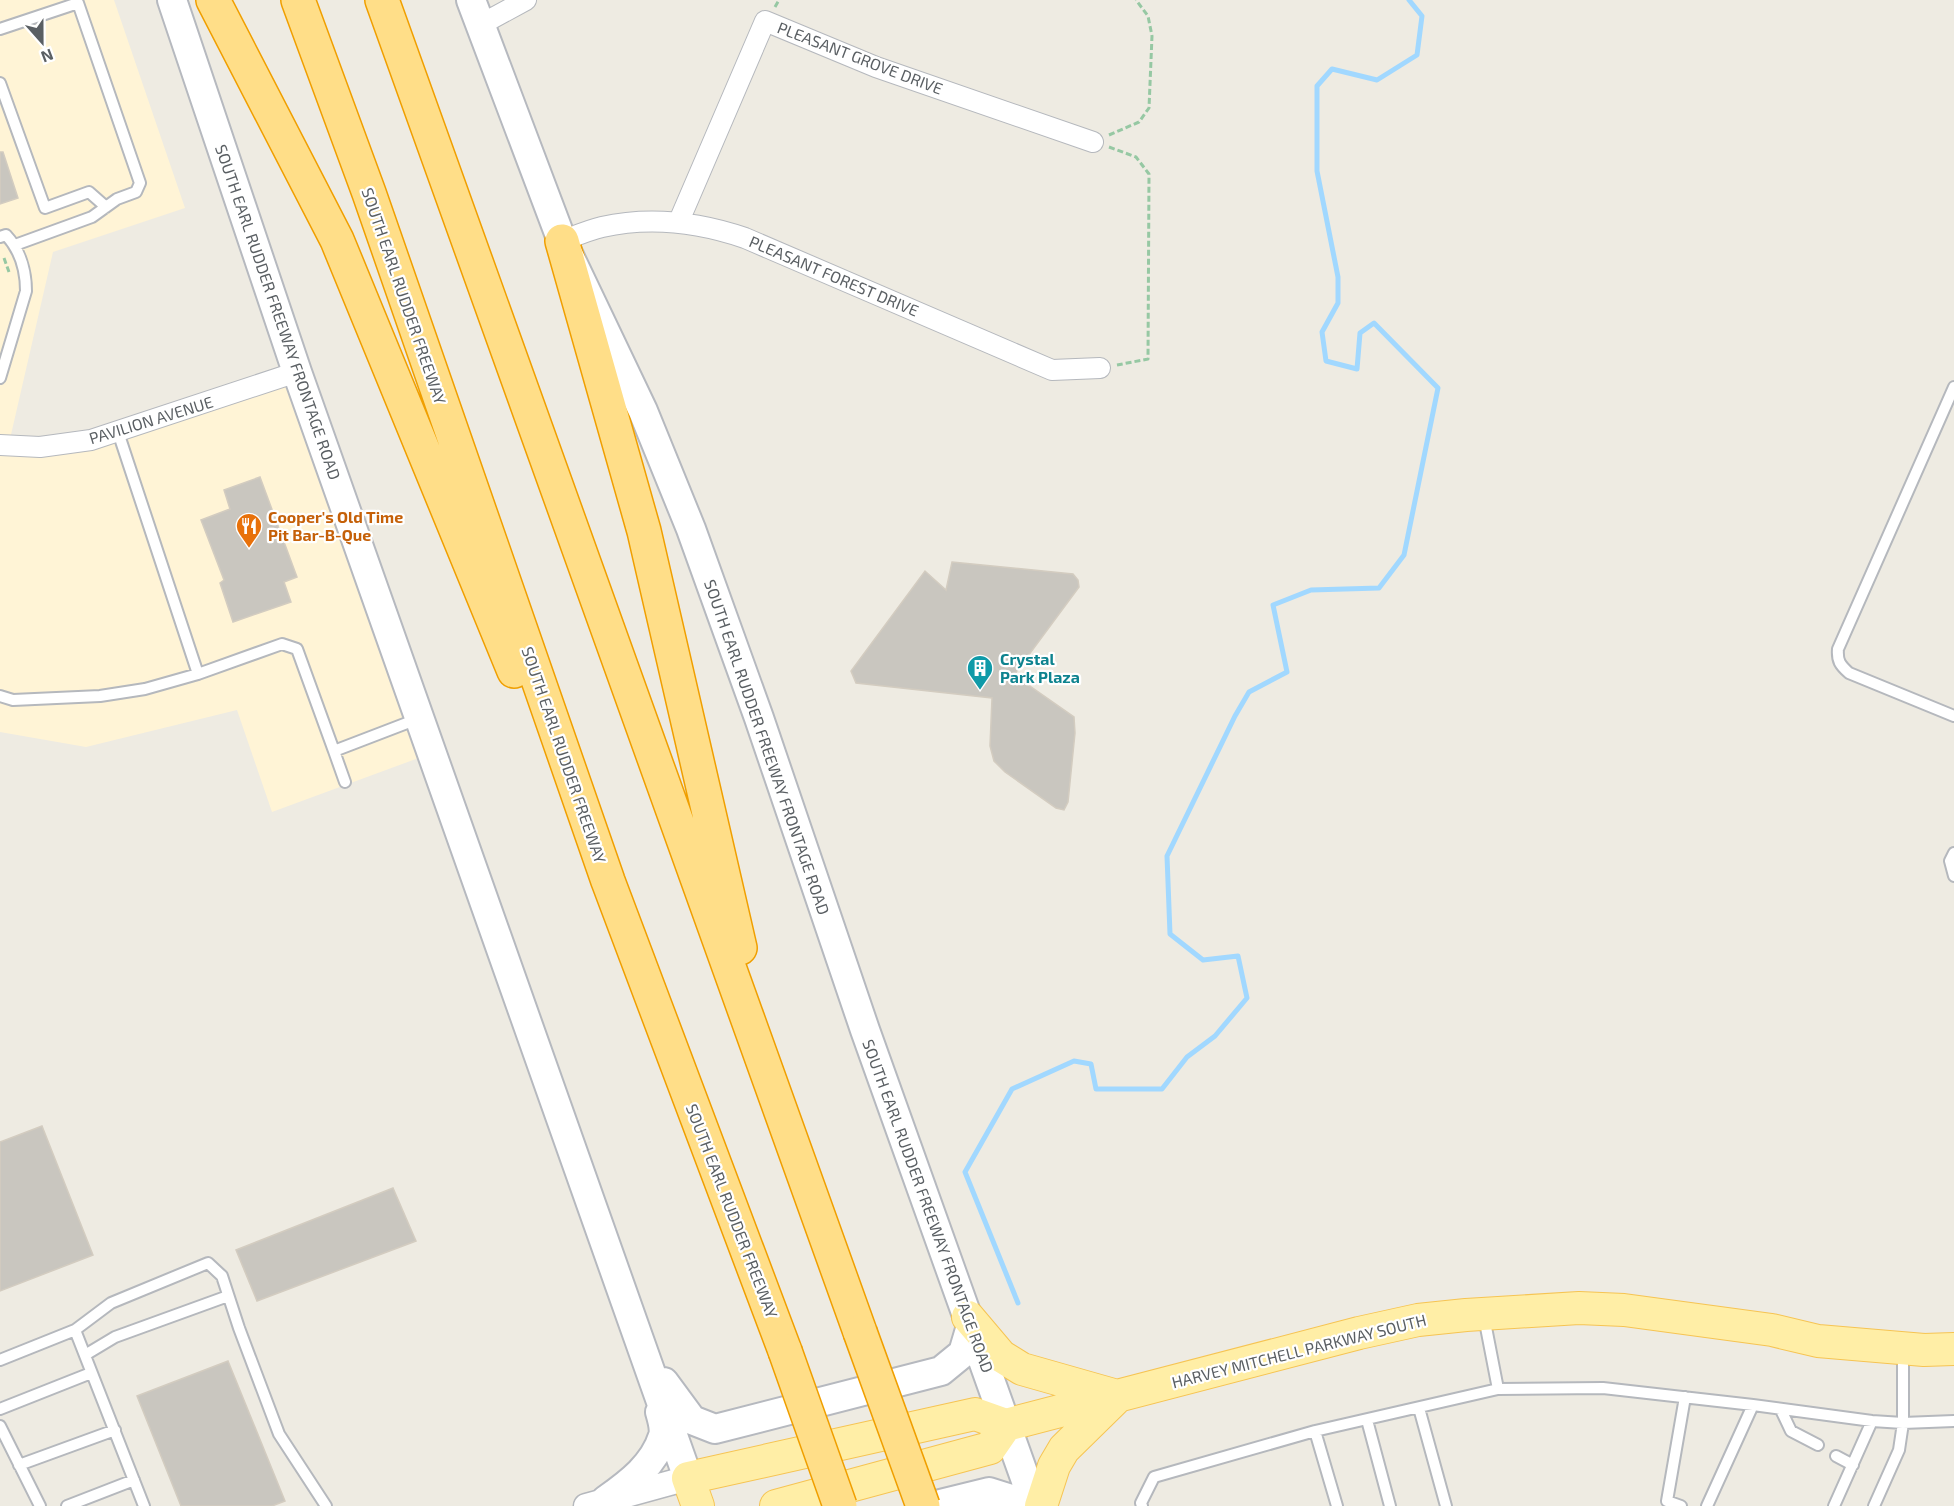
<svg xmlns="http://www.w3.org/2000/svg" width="1954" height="1506" viewBox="0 0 1954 1506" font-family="'Exo 2',sans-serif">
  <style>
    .commercial { fill: #fff4d6 }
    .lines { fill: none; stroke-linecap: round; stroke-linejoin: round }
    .stream { stroke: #a1d8ff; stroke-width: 5 }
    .building { fill: #c9c6bf; stroke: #d3ccc0; stroke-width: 1.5 }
    .service-casing { stroke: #b5b8bd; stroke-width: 14 }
    .minor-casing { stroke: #b5b8bd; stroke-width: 22 }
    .tertiary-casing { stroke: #b5b8bd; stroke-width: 27 }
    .secondary-casing { stroke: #b6b9bf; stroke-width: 32 }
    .primary-casing { stroke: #f6c453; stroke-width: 34 }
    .motorway-casing { stroke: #f09f00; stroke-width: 36 }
    .path { stroke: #96c8a3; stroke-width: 3; stroke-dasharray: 6 3; stroke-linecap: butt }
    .service { stroke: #fff; stroke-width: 10 }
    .minor { stroke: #fff; stroke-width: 20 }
    .tertiary { stroke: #fff; stroke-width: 24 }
    .secondary { stroke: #fff; stroke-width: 28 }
    .primary { stroke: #ffeea6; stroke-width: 32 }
    .motorway { stroke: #ffde88; stroke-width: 33 }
    .motorway-bridge-casing { stroke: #f09f00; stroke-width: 36; stroke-linecap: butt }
    .motorway-bridge { stroke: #ffde88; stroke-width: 33 }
    .labels { text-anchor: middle; stroke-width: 4.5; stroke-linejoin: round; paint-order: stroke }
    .street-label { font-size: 16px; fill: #5a5f63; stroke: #fff }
    .food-label { font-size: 16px; font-weight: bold; fill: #c56008; stroke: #fff; text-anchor: start }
    .culture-label { font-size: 16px; font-weight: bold; fill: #0d838f; stroke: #fff; text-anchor: start }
  </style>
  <rect width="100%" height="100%" fill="#eeebe2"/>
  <path class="commercial" d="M0 0H114L185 208 53 252 10 439 0 437Z
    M294 379 424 756 272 812 237 710 86 747 0 732V453Z"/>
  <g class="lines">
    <path class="stream" d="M1018 1303 965 1172 1012 1089 1074 1061 1091 1064 1096 1089H1162L1187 1057 1215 1036 1247 998 1238 956 1203 960 1170 934 1167 856 1235 716 1249 692 1287 672 1273 605 1311 590 1379 588 1404 555 1438 388 1374 323 1360 333 1357 369 1326 361 1322 332 1338 303V277L1317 171V86L1332 69 1377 80 1417 55 1422 16 1409 0"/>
  </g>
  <path class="building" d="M0 152H3L18 198 0 204Z
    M260 477 297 577 284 582 291 602 233 622 220 583 224 580 201 520 230 509 224 490Z
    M952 562 1073 574 1078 580 1079 587 1014 675 1074 717 1075 733 1068 802 1064 810 1056 808 1005 772 994 761 990 746 992 698 856 683 851 671 925 571 946 590Z
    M42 1126 93 1255 0 1291V1142Z
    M393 1188 416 1241 257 1301 236 1250Z
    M228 1361 285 1501 272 1506H181L137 1396Z"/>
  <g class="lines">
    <g class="service-casing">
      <path id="service" d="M0 29 78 3 140 183 136 192 117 199 92 217 15 245
        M0 83 45 208 89 192 106 207
        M0 237 6 235C20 250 26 271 26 291L0 378
        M1954 387 1838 649C1837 661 1840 665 1849 673L1954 716
        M118 432 198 674
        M0 696 13 700 100 696 145 689 198 674 282 644 297 649 334 751 420 718
        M334 751 345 782
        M1954 853 1950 861 1954 876
        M75 1330 111 1303 208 1263 222 1276 239 1328 279 1434 326 1506
        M85 1355 115 1337 228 1296
        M0 1360 75 1330 144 1506
        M1498 1389 1603 1388 1753 1405 1872 1421 1903 1423 1954 1421
        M1419 1408 1446 1506
        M0 1409 91 1373
        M1781 1410 1791 1431 1818 1445
        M1367 1420 1390 1506
        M0 1426 40 1506
        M1315 1431 1498 1389 1484 1317
        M1836 1456 1853 1465
        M19 1465 115 1430
        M67 1506 134 1480
        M1142 1506 1141 1503 1154 1477 1315 1431 1337 1506
        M1681 1506 1667 1501 1685 1397
        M1707 1506 1753 1405
        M1834 1506 1872 1421
        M1874 1506 1899 1450 1903 1423V1352"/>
    </g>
    <g class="minor-casing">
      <path id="minor" d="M480 25 526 0
        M679 221 765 21 876 67 1093 142
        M562 241C575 236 589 230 602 227 651 216 698 222 745 238L1052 370 1100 368
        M0 445 40 447 91 440 297 372"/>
    </g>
    <g class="tertiary-casing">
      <path id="tertiary" d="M586 1506 688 1478"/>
    </g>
    <g class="secondary-casing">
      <path id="secondary" d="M172 0 297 372 688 1478
        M471 0 562 241 643 411 691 529 759 718 865 1030 1035 1506
        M664 1382 692 1420 715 1429 941 1371 963 1353 971 1326
        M606 1500C630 1483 654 1465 663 1436 665 1429 662 1419 660 1412
        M932 1506 989 1492 1014 1500 1020 1506"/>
    </g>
    <g class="primary-casing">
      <path id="primary" d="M968 1317 1001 1356 1022 1369 1117 1396
        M698 1506 688 1478 975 1414 1006 1425 1359 1333 1418 1320 1466 1315 1579 1308 1624 1310 1772 1330 1818 1341 1924 1350 1954 1349
        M776 1506 990 1448 1006 1425
        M1041 1506 1054 1466 1064 1449 1117 1397"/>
    </g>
    <g class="motorway-casing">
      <path id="motorway" d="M213 0 337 240 514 671
        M298 0 369 193 608 881 785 1351
        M382 0C542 444 700 888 860 1332
        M562 241 644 531 740 948"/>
    </g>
    <path class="path" d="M775 7 779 0
      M1109 135 1139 122 1149 108 1152 36 1148 16 1136 0
      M1109 147 1136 157 1149 174 1148 359 1117 365
      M4 258 9 272"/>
    <use href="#service" class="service"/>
    <use href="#minor" class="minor"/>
    <use href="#tertiary" class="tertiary"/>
    <use href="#secondary" class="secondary"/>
    <use href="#primary" class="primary"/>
    <use href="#motorway" class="motorway"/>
    <g class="motorway-bridge-casing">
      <path id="motorway-bridge" d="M860 1332 923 1506
        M785 1351 840 1506"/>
    </g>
    <use href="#motorway-bridge" class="motorway-bridge"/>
  </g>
  <defs>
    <g id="restaurant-pin" transform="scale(1.35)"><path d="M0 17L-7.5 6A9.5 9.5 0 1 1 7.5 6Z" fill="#e8710a" stroke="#fff"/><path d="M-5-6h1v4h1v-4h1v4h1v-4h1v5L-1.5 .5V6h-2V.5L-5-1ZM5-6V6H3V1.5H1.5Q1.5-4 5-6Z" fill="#fff"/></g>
    <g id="building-pin" transform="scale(1.35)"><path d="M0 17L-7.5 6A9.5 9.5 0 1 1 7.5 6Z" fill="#0f9aa8" stroke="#fff"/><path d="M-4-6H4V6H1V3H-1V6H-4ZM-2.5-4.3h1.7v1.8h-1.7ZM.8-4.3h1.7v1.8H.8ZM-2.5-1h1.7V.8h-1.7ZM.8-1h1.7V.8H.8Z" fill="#fff"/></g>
  </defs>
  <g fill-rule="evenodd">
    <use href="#restaurant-pin" x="249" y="526"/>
    <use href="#building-pin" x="980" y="668"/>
  </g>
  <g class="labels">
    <g class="street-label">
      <text transform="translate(860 58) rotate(21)" y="6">PLEASANT GROVE DRIVE</text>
      <text transform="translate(834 276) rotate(23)" y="6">PLEASANT FOREST DRIVE</text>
      <text transform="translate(404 296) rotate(71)" y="6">SOUTH EARL RUDDER FREEWAY</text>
      <text transform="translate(278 312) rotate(71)" y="6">SOUTH EARL RUDDER FREEWAY FRONTAGE ROAD</text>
      <text transform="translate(151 420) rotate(-17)" y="6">PAVILION AVENUE</text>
      <text transform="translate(767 747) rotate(71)" y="6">SOUTH EARL RUDDER FREEWAY FRONTAGE ROAD</text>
      <text transform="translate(564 755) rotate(71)" y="6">SOUTH EARL RUDDER FREEWAY</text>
      <text transform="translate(928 1206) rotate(70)" y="6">SOUTH EARL RUDDER FREEWAY FRONTAGE ROAD</text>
      <text transform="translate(732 1211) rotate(69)" y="6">SOUTH EARL RUDDER FREEWAY</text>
      <text transform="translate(1299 1351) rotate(-14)" y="6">HARVEY MITCHELL PARKWAY SOUTH</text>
    </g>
    <g class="food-label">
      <text x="268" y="523">Cooper's Old Time<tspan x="268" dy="18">Pit Bar-B-Que</tspan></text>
    </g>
    <g class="culture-label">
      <text x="1000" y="665">Crystal<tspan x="1000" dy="18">Park Plaza</tspan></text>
    </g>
  </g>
  <g transform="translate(42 42) rotate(159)" stroke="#ffffff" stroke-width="4.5" paint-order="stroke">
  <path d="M0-4.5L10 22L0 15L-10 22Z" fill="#5a5f63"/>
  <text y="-9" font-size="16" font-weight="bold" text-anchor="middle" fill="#5a5f63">N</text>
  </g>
</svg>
